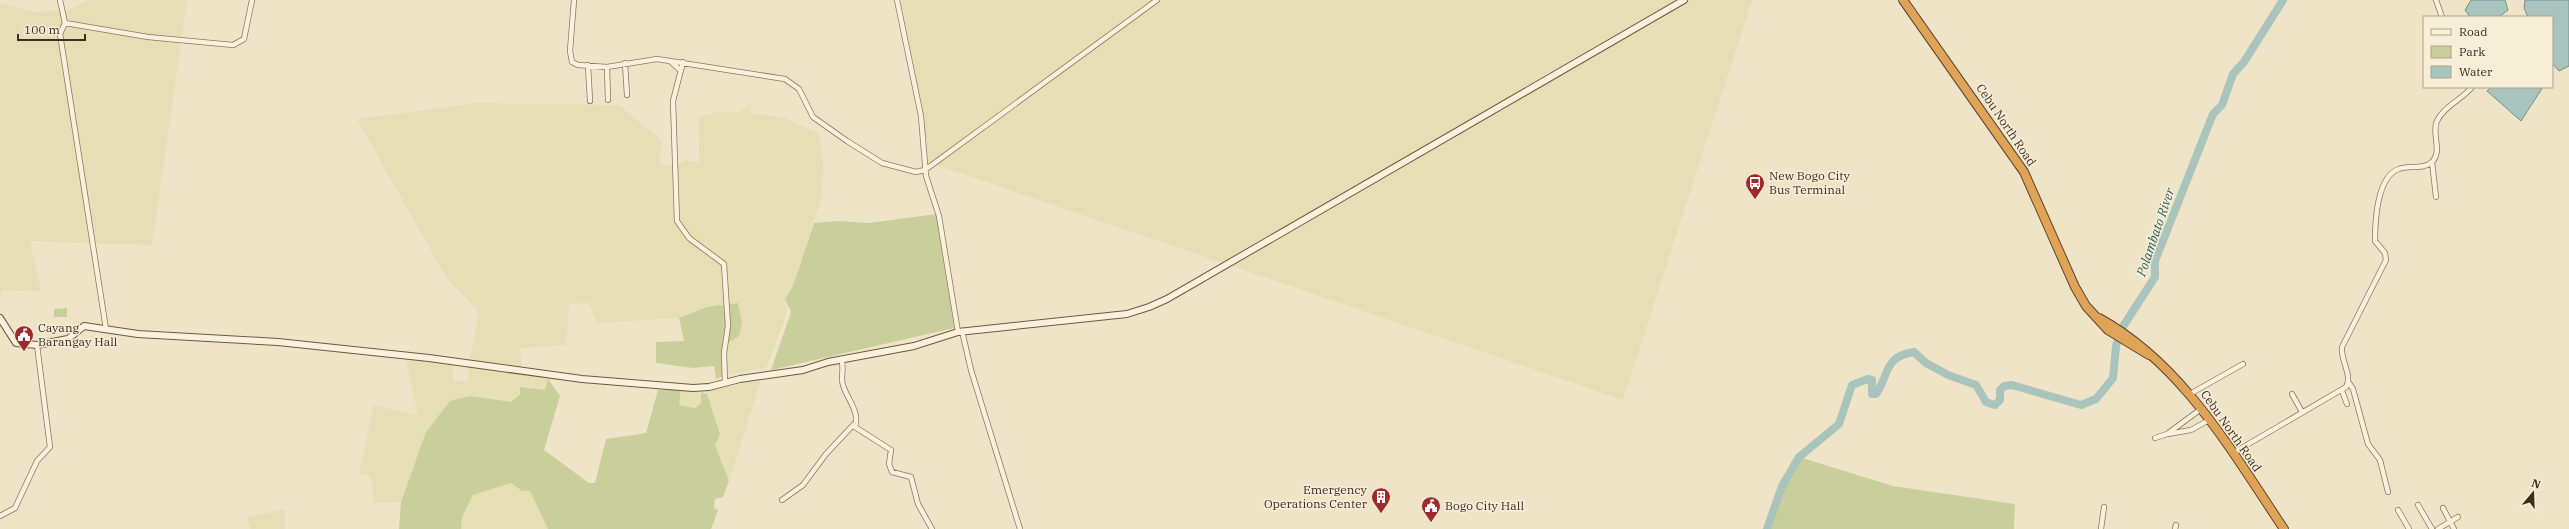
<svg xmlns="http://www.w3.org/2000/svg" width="2569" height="529" viewBox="0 0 2569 529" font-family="'IBM Plex Serif',serif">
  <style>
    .farmland { fill: #e6deb5 }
    .green { fill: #c9cf9b }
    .water { fill: #a9c4bc; stroke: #6f938a }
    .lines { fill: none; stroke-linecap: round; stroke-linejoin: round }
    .river { stroke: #a9c4bc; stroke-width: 8 }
    .street-casing { stroke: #8d765c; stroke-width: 6 }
    .secondary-casing { stroke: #6f573f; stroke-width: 8 }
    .highway-casing { stroke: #5b4430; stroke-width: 10 }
    .street { stroke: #faf1dc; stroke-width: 4.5 }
    .secondary { stroke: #faf1dc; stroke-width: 6 }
    .highway { stroke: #e0a458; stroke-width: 8 }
    .labels { text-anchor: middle; stroke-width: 3; stroke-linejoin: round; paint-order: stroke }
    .street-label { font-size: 12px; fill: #3d2e20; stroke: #f7eed8 }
    .poi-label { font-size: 12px; fill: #3d2e20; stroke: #f7eed8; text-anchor: start }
    .water-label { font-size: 13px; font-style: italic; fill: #2f5d5a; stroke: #f7eed8 }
  </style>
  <rect width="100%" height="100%" fill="#f0e4c8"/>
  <path class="farmland" d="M89 0H187L152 245 30 241 41 291 3 290 0 298V3L33 12 68 10Z
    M901 0H1752L1623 400 928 162 924 119Z
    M477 103 619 105 662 141 659 164 674 166 686 160 700 163 698 118 717 112H738L751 104 750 113 785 118 819 134 823 161 822 196 793 286 785 299 787 310 783 324 766 368 723 376 707 307 679 318 596 323 589 303 569 304 566 345 521 348 524 344 520 348 523 374 548 379 546 390 525 387 511 402 470 396 426 432 401 502 375 503 370 476 359 473 374 405 418 416 406 359 453 364V381H469L468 368 479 312 447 279 357 119Z
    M761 380 729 481 715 444 720 434 706 391Z
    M700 389 701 403 695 408 679 405 681 390Z
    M511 483 522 491H530L548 529H461L462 517 473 495Z
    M285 509V529H250L247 518Z"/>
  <path class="green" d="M936 214 954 328 771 370 791 312 785 299 793 286 814 223 837 221 869 223Z
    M738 303 742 322 739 336 723 346V376L716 379 714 366 693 368 656 363V342L684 341 679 318 707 307Z
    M67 308V317H54V309Z
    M548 379 560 396 544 450 589 483H595L606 439 646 433 658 390H681L679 405 695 408 701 403V392L707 394 720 434 715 445 729 481 723 497 715 499 714 508 718 510 711 529H548L530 491H522L511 483 473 495 462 517 461 529H399L401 502 426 432 450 401 470 396 511 402 520 394V387L545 390Z
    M1799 457 1893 486 2015 504 2014 529H1767L1782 486Z"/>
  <path class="water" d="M2471 0H2505L2508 10 2499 17H2470L2465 10Z
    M2525 0H2569V66L2559 71 2552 63V17H2528L2524 8Z
    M2491 87H2543L2521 121 2487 91Z"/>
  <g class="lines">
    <path class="river" d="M1767 529 1782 486 1799 457 1839 424 1852 385 1868 379 1872 380V394H1876C1890 374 1883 357 1914 352L1926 363 1948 375 1976 385 1986 402 1995 405 2000 400V390L2004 386 2012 385 2081 405 2096 399 2113 378 2116 346 2122 328 2155 277V261L2213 114 2222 105 2233 74 2244 62 2283 0"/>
    <g class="street-casing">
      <path id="street" d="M60 0 65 23 60 34 106 329
        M574 0 570 51 572 62 578 65 607 67 657 59 785 79 799 89 813 117 847 141 882 163 916 172 925 170 1157 0
        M897 0 921 116 926 176 939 216 958 332
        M2436 0 2442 17
        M65 23 148 37 233 45 244 39 252 0
        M670 61 681 71
        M683 62 673 101 677 221 689 238 724 264 728 326 724 353 725 382
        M625 63 627 95
        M588 65 590 101
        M607 67 608 100
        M2432 162 2436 197
        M962 331 971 370 1020 529
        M841 359C845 368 840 377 843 385 847 399 860 411 855 427L891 450 889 464 892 472 911 477 918 504 932 529
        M2349 383 2353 389 2368 444 2380 460 2388 492
        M2342 391 2347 404
        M2190 394 2243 364
        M2292 394 2302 412
        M2168 434 2191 430 2209 420
        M2155 438 2167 434 2201 409
        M2233 453 2346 387C2353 376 2340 359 2342 347L2386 260 2385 253 2375 241C2375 221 2377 176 2399 169 2409 165 2423 170 2432 162 2443 151 2431 133 2437 121 2444 106 2463 99 2472 87
        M782 500 803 485 826 454 856 422
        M2418 505 2432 529
        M2443 508 2454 529
        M2398 510 2409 529
        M0 516 15 508 37 461 50 447 37 345
        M2101 529 2104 507
        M2175 529 2176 525
        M2438 529 2458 517"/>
    </g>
    <g class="secondary-casing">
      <path id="secondary" d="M0 318 16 343 37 345 68 339 84 326 138 334 278 342 429 358 582 379 693 388 709 387 740 379 803 370 828 362 914 346 958 332 1127 314 1149 307 1167 299 1684 0"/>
    </g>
    <g class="highway-casing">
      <path id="highway" d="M1903 0 2024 172 2075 287 2086 306 2108 330 2149 355
        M2099 318C2183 364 2232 452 2284 529"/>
    </g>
    <use href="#street" class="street"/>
    <use href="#secondary" class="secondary"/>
    <use href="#highway" class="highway"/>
  </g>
  <defs>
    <g id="bus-pin" transform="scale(1)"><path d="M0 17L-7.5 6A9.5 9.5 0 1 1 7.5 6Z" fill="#9e2a2b" stroke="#f7eed8"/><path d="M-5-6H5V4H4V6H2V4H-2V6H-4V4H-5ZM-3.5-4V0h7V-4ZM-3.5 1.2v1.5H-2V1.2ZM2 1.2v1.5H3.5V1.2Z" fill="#fff"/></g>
    <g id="civic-pin" transform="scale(1)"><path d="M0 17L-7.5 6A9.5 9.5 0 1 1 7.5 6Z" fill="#9e2a2b" stroke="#f7eed8"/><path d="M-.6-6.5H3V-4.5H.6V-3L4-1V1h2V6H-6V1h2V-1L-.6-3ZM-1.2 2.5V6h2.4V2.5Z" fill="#fff"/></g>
    <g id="building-pin" transform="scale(1)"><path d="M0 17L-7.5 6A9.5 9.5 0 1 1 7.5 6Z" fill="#9e2a2b" stroke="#f7eed8"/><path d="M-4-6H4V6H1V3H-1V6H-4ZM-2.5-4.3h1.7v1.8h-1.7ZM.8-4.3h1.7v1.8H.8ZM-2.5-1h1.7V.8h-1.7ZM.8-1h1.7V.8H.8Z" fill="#fff"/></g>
  </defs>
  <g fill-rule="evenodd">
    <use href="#bus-pin" x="1755" y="183"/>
    <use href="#civic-pin" x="24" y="335"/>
    <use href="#building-pin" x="1381" y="497"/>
    <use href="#civic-pin" x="1431" y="506"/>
  </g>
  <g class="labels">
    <g class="street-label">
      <text transform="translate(2006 125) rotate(56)" y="4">Cebu North Road</text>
      <text transform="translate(2231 431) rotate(55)" y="4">Cebu North Road</text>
    </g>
    <g class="poi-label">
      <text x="1769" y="180">New Bogo City<tspan x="1769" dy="14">Bus Terminal</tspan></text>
      <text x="38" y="332">Cayang<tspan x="38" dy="14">Barangay Hall</tspan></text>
      <text x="1367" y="494" text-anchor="end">Emergency<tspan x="1367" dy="14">Operations Center</tspan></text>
      <text x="1445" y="510">Bogo City Hall</text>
    </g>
    <g class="water-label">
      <text transform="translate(2155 232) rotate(-71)" y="5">Polambato River</text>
    </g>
  </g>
  <rect x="2423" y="16" width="130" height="72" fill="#f7eed8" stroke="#ada18e"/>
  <rect x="2431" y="29" width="20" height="6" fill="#faf1dc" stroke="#ada18e"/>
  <text x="2459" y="36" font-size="12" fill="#3d2e20">Road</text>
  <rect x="2431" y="46" width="20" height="12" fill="#c9cf9b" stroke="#ada18e"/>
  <text x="2459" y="56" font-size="12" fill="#3d2e20">Park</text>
  <rect x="2431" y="66" width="20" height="12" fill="#a9c4bc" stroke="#ada18e"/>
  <text x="2459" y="76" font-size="12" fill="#3d2e20">Water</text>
  <g transform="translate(2533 493) rotate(19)" stroke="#f7eed8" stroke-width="3" paint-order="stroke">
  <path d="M0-3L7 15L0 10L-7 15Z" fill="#3d2e20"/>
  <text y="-6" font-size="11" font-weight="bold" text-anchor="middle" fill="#3d2e20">N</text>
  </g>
  <path d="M18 34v6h67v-6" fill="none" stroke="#3d2e20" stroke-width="2"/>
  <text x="24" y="34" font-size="12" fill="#3d2e20" stroke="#f7eed8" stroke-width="3" paint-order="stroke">100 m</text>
</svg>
